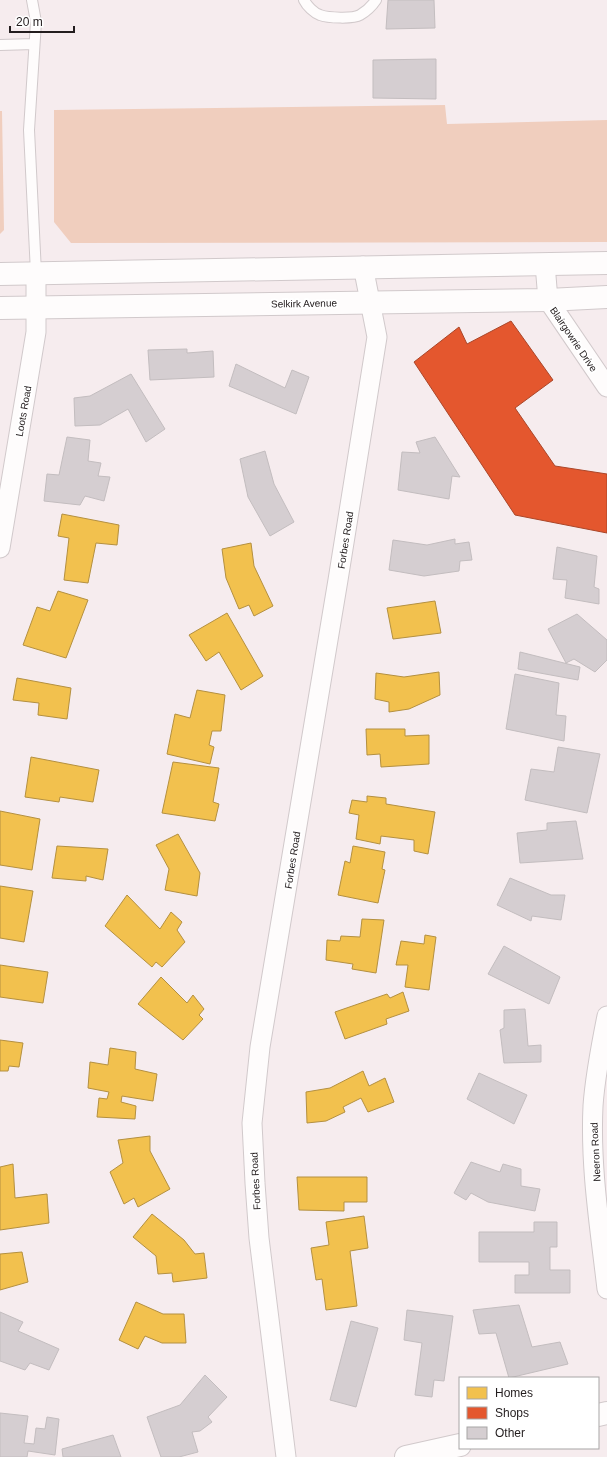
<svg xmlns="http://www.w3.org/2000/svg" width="607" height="1457" viewBox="0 0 607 1457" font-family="Helvetica,sans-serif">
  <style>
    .green { fill: #f0cebe }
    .homes { fill: #f2c14e; stroke: #b49040 }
    .shops { fill: #e4572e; stroke: #aa4629 }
    .building { fill: #d5ced1; stroke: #c3bdbf }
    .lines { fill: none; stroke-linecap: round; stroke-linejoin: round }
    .service-casing { stroke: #d1c9cb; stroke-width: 12 }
    .minor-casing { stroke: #d1c9cb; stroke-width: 21 }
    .tertiary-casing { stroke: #d1c9cb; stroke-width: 24 }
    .secondary-casing { stroke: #d1c9cb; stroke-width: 24 }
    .service { stroke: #fefcfc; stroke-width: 10 }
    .minor { stroke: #fefcfc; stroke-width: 19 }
    .tertiary { stroke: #fefcfc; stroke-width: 22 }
    .secondary { stroke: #fefcfc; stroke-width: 22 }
    .labels { text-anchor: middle; stroke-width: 4; stroke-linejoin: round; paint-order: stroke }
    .street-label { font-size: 10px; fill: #231d1e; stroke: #fff }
  </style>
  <rect width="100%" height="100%" fill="#f6ecee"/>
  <path class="green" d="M445 105 447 124 607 120V242L71 243 54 222V110Z
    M0 111H2L4 230 0 234Z"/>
  <path class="homes" d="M62 514 119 525 117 545 96 543 88 583 64 580 69 538 58 536Z
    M251 543 254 566 273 606 254 616 249 605 239 609 226 578 222 549Z
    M58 591 88 600 66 658 23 645 37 607 50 611Z
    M435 601 441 633 393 639 387 608Z
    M227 613 263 676 241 690 219 652 206 661 189 635Z
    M439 672 440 695 409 709 389 712V702L375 699 376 673 404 677Z
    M17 678 71 688 67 719 38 715 39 703 13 700Z
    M197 690 225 695 221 731H212L209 745 214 747 210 764 167 754 175 714 190 718Z
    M366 729H405V736L429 735V764L381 767 380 754 367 755Z
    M31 757 99 770 93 802 60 797 59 802 25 797Z
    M173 762 219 768 213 802 219 804 215 821 162 813Z
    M367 796 386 798V804L435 812 428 854 414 851V840L381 836 380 844 356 839 359 815 349 813 352 800 367 802Z
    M0 811 40 819 32 870 0 865Z
    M178 834 200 873 197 896 165 890 169 869 156 845Z
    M57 846 108 849 103 880 86 876V881L52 878Z
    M353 846 385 852 382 869 385 870 378 903 338 895 345 861 350 863Z
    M0 886 33 891 24 942 0 938Z
    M127 895 160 929 171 912 182 922 177 930 185 942 162 967 156 962 152 967 105 926Z
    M362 919 384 920 376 973 352 969 353 964 326 960 327 940 340 941 341 936 360 937Z
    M425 935 436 937 429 990 405 987 408 965H396L401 941 424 944Z
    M0 965 48 972 43 1003 0 997Z
    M161 977 187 1003 193 995 204 1009 199 1015 203 1019 183 1040 138 1004Z
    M403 992 409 1011 386 1019 387 1024 345 1039 335 1012 387 994 390 998Z
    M0 1040 23 1043 19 1067 9 1066 8 1071H0Z
    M110 1048 136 1052 135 1069 157 1074 153 1101 122 1096 121 1102 136 1106 135 1119 97 1117 99 1098 107 1099 109 1092 88 1088 90 1062 108 1065Z
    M363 1071 369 1086 385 1078 394 1102 368 1112 361 1098 343 1107 345 1112 326 1121 307 1123 306 1092 330 1088Z
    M150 1136V1151L170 1189 138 1207 134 1198 124 1204 110 1172 123 1163 118 1140Z
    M13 1164 15 1198 47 1194 49 1223 0 1230V1167Z
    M297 1177H367V1202H344V1211L299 1210Z
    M152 1214 184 1240 195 1254 204 1253 207 1278 173 1282 172 1273 158 1274 156 1256 133 1237Z
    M364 1216 368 1248 350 1251 357 1306 326 1310 322 1279 316 1280 311 1248 329 1245 326 1222Z
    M22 1252 28 1282 0 1290V1254Z
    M136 1302 163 1314H184L186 1343H162L145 1336 138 1349 119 1340Z"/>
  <path class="shops" d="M511 321 553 380 515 408 555 466 607 474V533L515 515 414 362 459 327 467 344Z"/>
  <path class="building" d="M388 0H434L435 28 386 29Z
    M436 59V99L373 98V60Z
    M187 349V353L213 351 214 377 150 380 148 350Z
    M236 364 285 388 292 370 309 377 296 414 229 386Z
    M131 374 165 429 146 442 128 409 100 425 75 426 74 398 90 396Z
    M67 437 90 440 88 461 101 463 98 476 110 477 104 501 85 496 80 505 44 501 47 474 59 475Z
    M435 437 460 477 452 476 449 499 398 490 402 452 420 453 416 442Z
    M265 451 274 484 294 522 270 536 248 497 240 459Z
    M455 539V544L469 542 472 560 460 561 459 571 424 576 389 570 393 540 427 545Z
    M557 547 597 556 594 587 599 589V604L565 598 567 580 553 579Z
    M577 614 607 640V660L595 672 574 659 566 663 548 629Z
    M520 652 580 667 578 680 518 669Z
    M515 674 559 683 556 715 566 716 564 741 506 729Z
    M558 747 600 754 587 813 525 800 531 769 554 772Z
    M576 821 583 859 520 863 517 833 547 830V823Z
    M510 878 551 895H565L561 920 532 916 531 921 497 905Z
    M504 946 560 977 549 1004 488 974Z
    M525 1009 528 1046 541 1045V1062L504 1063 500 1030 504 1028V1010Z
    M479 1073 527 1095 514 1124 467 1099Z
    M471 1162 500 1172 503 1164 521 1169V1186L540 1189 535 1211 488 1202 471 1193 466 1200 454 1193Z
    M534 1222H557V1247H550V1270H570V1293H515V1275H529V1262H479V1232H534Z
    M519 1305 532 1347 560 1342 568 1364 509 1378 496 1333 479 1334 473 1310Z
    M407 1310 453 1316 444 1381 434 1380 432 1397 415 1395 422 1343 404 1340Z
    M0 1312 23 1322 18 1331 59 1349 49 1370 30 1363 25 1370 0 1361Z
    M351 1321 378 1328 356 1407 330 1400Z
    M205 1375 227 1397 208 1417 212 1422 200 1431 192 1432 198 1452 179 1457H161L147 1417 180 1405Z
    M0 1413 28 1416 24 1443 34 1444 36 1428 45 1429 47 1417 59 1419 55 1455 28 1451 27 1457H0Z
    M113 1435 121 1457H63L62 1449Z"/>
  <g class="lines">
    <g class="service-casing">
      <path id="service" d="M32 0 36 22 29 130 36 273
        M304 0C307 6 314 13 320 15 328 18 353 19 360 15 367 11 372 6 376 0
        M0 45 34 44"/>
    </g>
    <g class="minor-casing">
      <path id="minor" d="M545 264 548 300 607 387
        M0 548 36 332V273
        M607 1016C601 1046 595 1076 593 1106 590 1167 600 1228 607 1289
        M286 1457 259 1238 255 1183 252 1123 260 1047 338 580 377 337 363 266"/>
    </g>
    <g class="tertiary-casing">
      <path id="tertiary" d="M0 274 607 263
        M0 308 548 300 607 297"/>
    </g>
    <g class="secondary-casing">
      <path id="secondary" d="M598 1415 607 1413
        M406 1457 460 1445"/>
    </g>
    <use href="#service" class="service"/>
    <use href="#minor" class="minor"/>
    <use href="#tertiary" class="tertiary"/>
    <use href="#secondary" class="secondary"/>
  </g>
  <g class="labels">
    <g class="street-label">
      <text transform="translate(304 303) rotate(-1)" y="4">Selkirk Avenue</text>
      <text transform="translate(574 339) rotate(56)" y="4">Blairgowrie Drive</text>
      <text transform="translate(23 411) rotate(-80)" y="4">Loots Road</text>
      <text transform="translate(345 540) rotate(-81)" y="4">Forbes Road</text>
      <text transform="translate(292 860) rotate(-81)" y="4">Forbes Road</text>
      <text transform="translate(595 1152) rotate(-93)" y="4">Neeron Road</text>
      <text transform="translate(255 1181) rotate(-93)" y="4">Forbes Road</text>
    </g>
  </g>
  <rect x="459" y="1377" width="140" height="72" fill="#ffffff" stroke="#a7a5a5"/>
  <rect x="467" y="1387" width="20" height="12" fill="#f2c14e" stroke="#a7a5a5"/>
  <text x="495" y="1397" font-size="12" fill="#231d1e">Homes</text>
  <rect x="467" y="1407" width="20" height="12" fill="#e4572e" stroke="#a7a5a5"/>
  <text x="495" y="1417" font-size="12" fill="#231d1e">Shops</text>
  <rect x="467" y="1427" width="20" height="12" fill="#d5ced1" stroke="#a7a5a5"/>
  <text x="495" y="1437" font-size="12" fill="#231d1e">Other</text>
  <path d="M10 26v6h64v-6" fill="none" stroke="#231d1e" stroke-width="2"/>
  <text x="16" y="26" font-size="12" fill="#231d1e" stroke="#ffffff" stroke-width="3" paint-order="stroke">20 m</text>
</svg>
